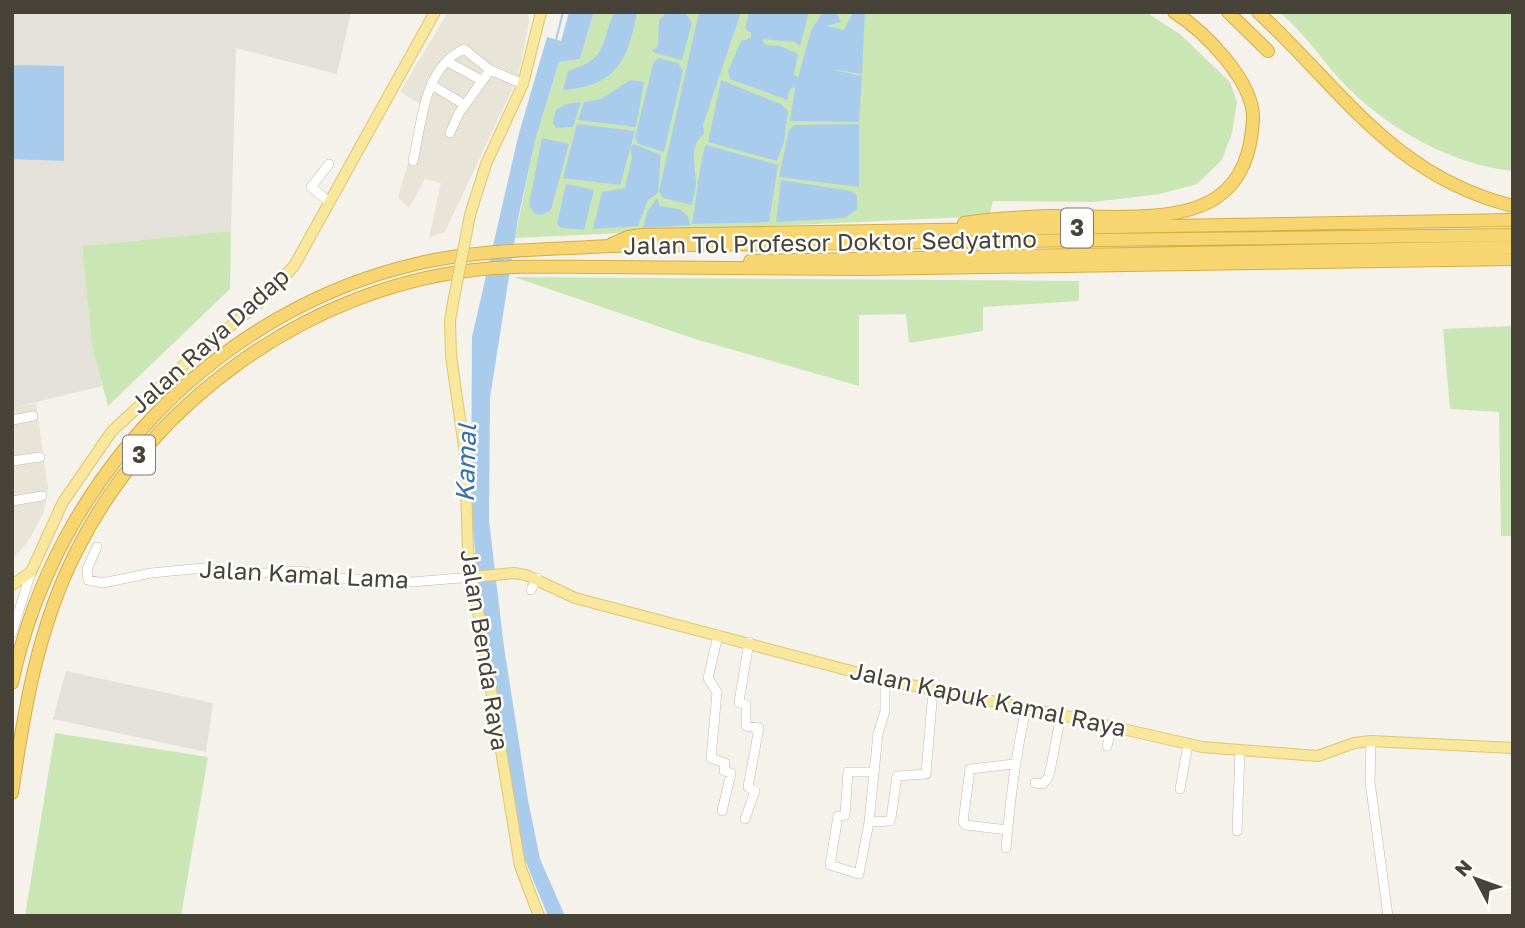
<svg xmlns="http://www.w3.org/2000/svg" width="1525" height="928" viewBox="0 0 1525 928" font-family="'Golos Text',sans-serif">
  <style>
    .residential { fill: #e8e4d8 }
    .industrial { fill: #e4e1db }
    .green { fill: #cbe6b5 }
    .water { fill: #a9cced }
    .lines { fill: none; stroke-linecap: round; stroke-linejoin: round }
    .stream { stroke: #a9cced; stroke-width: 2 }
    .minor-casing { stroke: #bfbaad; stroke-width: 10 }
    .major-casing { stroke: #dfc76d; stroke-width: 12 }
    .highway-casing { stroke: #d6ad41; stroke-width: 14 }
    .minor { stroke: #fff; stroke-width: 9 }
    .major { stroke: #f9e79d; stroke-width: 10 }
    .highway { stroke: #f7d672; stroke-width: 12 }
    .major-bridge-casing { stroke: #dfc76d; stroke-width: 12; stroke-linecap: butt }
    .major-bridge { stroke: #f9e79d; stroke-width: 10 }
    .labels { text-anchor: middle; stroke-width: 5; stroke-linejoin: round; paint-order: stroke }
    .shield { fill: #fff; stroke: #7f7b74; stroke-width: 2 }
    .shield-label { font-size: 23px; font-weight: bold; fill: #484338 }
    .street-label { font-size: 24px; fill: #484338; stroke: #fff }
    .water-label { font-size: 26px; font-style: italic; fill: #3671af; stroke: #fff }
  </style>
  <rect width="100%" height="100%" fill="#f4f2ea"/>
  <path class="residential" d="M448 12H528L529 23 518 77 445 232 429 238 441 183 425 179 409 208 398 197 425 107 400 92Z
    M36 403 48 488 44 512 29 540 12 560V408Z"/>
  <path class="industrial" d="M12 12H351L337 74 236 48 231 231 82 246 92 347 102 386 12 408Z
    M66 671 213 703 206 752 53 719Z"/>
  <path class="green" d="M594 12H1146L1181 35 1230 82 1237 102 1232 133 1222 160 1197 184 1160 194 1093 202 993 201 989 216 515 238 535 141 559 62 580 59Z
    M1279 12H1513V171C1451 164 1392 131 1348 88 1324 64 1306 34 1279 12Z
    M231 231 230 289 108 406 92 347 82 246Z
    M514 277 1079 281V301L983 307V331L909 343 906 314 859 315V386L695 339Z
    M1513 326V536H1501L1499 412 1450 409 1443 329Z
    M55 733 208 757 181 916H25Z"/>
  <path class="water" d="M569 12H594L580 59 559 62 535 141 518 219 490 398 489 521 504 647 528 800 540 859 565 916H548L523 855 484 630 471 514 472 337 518 137 547 37 561 41Z
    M614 12H637C628 60 617 86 563 90L568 71C607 59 600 47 614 12Z
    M699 12H741L703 125 704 134C689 145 695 167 696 182 696 190 693 198 692 205L663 198 659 191Z
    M749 12H809L800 46 794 42 762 39 765 45 781 46 798 54 794 75 798 78 811 30 823 12H836L841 22 827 26 844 30 853 12H865L862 74 830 69 862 76 859 122 790 121 795 87 790 89 787 100 730 79 728 71 741 41 751 38V33L745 29Z
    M685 13 692 23 682 60 655 53 652 50 658 47 659 20 665 14Z
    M658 58 678 63 683 71 664 152 638 144 635 138 653 64Z
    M12 65 64 66V161L12 159Z
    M630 80 644 82 636 127 578 120 584 102 601 99Z
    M721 80 781 104 788 111 784 142 777 161 708 142Z
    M581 102 573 127 556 128 553 123 556 110 566 104Z
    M577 124 635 131 620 185 563 178Z
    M859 124V187L779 177 789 130 794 125Z
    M542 138 569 144 551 210 541 215 534 213 529 205Z
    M634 144 661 155 658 193 648 200 638 226 593 229 602 192 625 188 632 157 630 148Z
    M706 145 778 165 769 222 692 224C695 209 701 152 706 145Z
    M781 180 851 191 857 195V209L845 218 776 222Z
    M566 184 594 190 584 230 561 228 557 224Z
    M657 198 660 206 679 209 688 216 690 225 643 228 647 212Z"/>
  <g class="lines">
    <path class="stream" d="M556 40 563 12"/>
    <g class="minor-casing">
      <path id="minor" d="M448 62 481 80
        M432 85 465 105
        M450 133 459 113 490 70 523 84
        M413 161C422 123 423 68 464 49L490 70
        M328 201 311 187 329 164
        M12 420 33 416
        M12 461 40 457
        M12 501 42 496
        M97 547 87 569 88 580 103 583 151 573 203 568 250 574 298 571 339 578 411 582 473 577
        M531 590 537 578
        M12 633 31 572
        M718 635 708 678 717 692 711 758 725 763 724 771 731 773 722 811
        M1371 741 1370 782 1388 916
        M1107 746 1112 727
        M874 772H848L845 815 838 816 830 865 859 874 869 822 890 821 891 818 897 776 926 774 933 690
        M1035 783 1043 784 1049 776 1061 715
        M1180 789 1188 744
        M745 819 755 791 748 787 759 728 746 726V705L739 702 749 642
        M869 822 878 734 885 711V680
        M1008 830 965 825 963 822 970 769 1014 764
        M1237 831 1240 753
        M1006 848C1010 800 1016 754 1026 708"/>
    </g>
    <g class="major-casing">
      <path id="major" d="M470 215 486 164 523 84 541 12
        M453 303 450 321 451 356 465 454 468 550 520 866 539 916
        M473 577 514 573 526 575 575 598 885 680 1061 715 1202 747 1318 756 1354 743 1371 741 1513 748
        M12 585 31 572 63 502 112 431 198 352 258 304 294 266 435 12"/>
    </g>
    <g class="highway-casing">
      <path id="highway" d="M1228 12 1268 51
        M1258 12C1343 91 1393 176 1513 206
        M964 223C992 219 1020 217 1048 216 1096 215 1175 225 1216 198 1243 180 1251 151 1253 120 1255 82 1204 31 1174 12
        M612 244 628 237 641 235 1513 220
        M750 261 1513 247
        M12 683C55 480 216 309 420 263 482 249 546 250 609 246L1513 235
        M12 793C24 710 38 626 77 550 152 401 308 289 474 270 516 265 559 267 601 267 688 267 775 269 863 269 1079 267 1296 262 1513 259"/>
    </g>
    <use href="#minor" class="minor"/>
    <use href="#major" class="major"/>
    <use href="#highway" class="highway"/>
    <g class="major-bridge-casing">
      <path id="major-bridge" d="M453 303 470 215"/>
    </g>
    <use href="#major-bridge" class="major-bridge"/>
  </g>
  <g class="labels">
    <g class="shield">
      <rect x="1061" y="208.5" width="32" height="39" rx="5"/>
      <rect x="123" y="435.5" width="32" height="39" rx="5"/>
    </g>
    <g class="shield-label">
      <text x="1077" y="236">3</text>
      <text x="139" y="463">3</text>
    </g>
    <g class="street-label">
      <text transform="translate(830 243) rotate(-1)" y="8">Jalan Tol Profesor Doktor Sedyatmo</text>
      <text transform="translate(210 341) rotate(-42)" y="8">Jalan Raya Dadap</text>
      <text transform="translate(304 575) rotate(3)" y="8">Jalan Kamal Lama</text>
      <text transform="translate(484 650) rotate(81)" y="8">Jalan Benda Raya</text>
      <text transform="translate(988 700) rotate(12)" y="8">Jalan Kapuk Kamal Raya</text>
    </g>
    <g class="water-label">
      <text transform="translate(466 463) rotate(-88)" y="9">Kamal</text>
    </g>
  </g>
  <rect width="1525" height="928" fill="none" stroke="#484338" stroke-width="28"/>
  <g transform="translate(1476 879) rotate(311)" stroke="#ffffff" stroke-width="5" paint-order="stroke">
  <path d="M0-5L12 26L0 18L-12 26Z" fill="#484338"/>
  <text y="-10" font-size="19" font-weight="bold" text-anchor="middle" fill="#484338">N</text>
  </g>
</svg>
